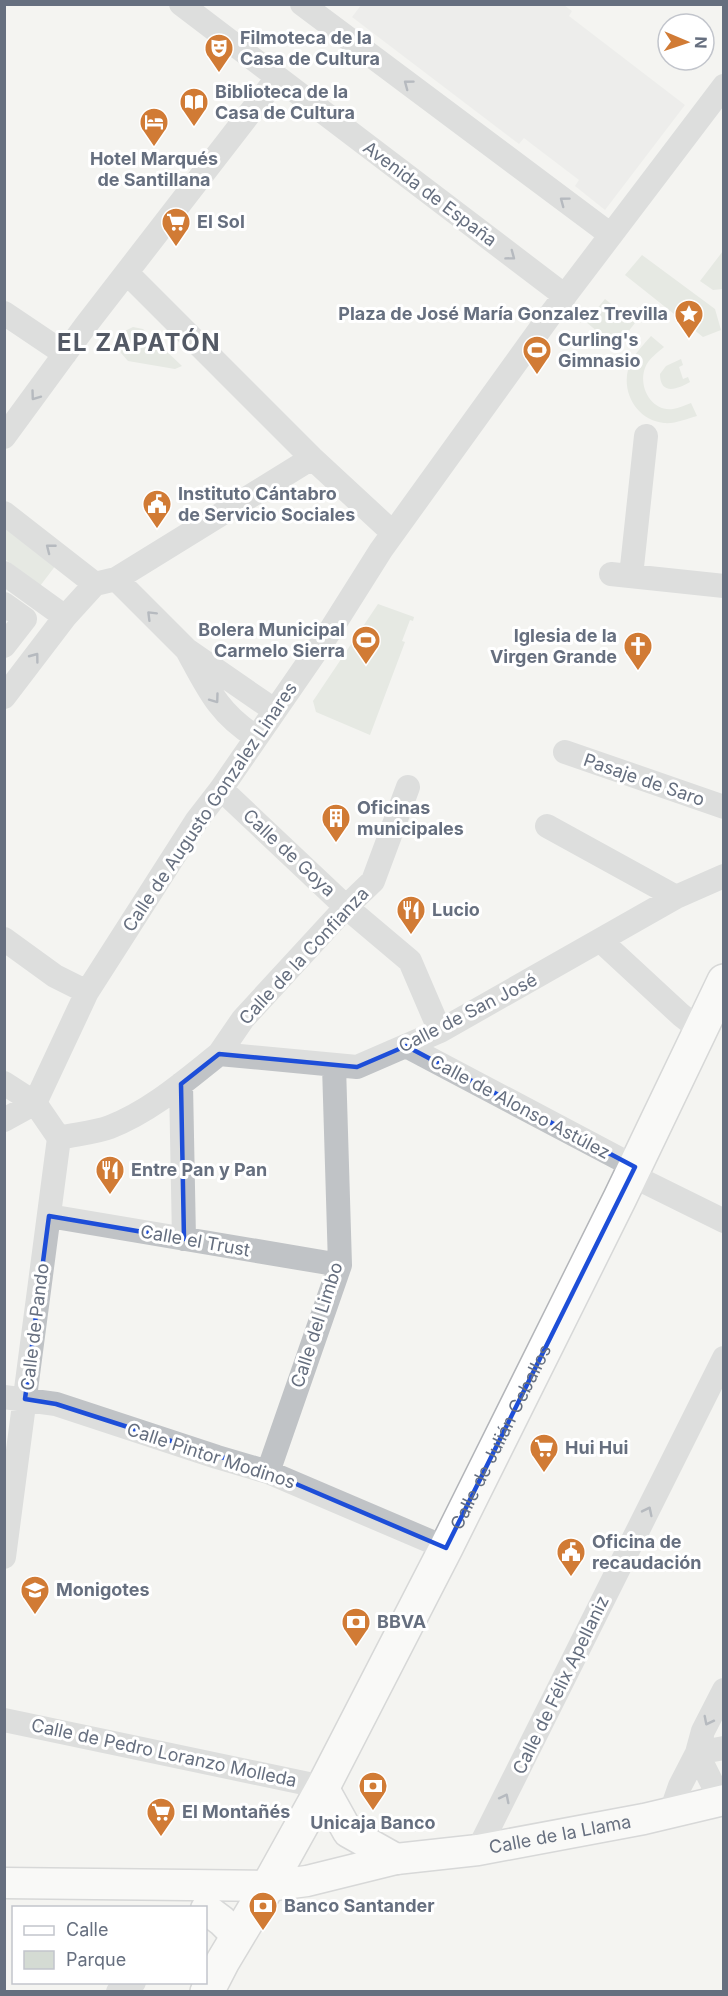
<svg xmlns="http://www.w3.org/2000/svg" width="728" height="1996" viewBox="0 0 728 1996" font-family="Inter,sans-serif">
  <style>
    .built { fill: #e4e5e5 }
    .green { fill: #d4dbd3 }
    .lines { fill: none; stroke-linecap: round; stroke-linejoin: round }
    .major-casing { stroke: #b4b6ba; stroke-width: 33 }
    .highway-casing { stroke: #b3b5b9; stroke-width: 36 }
    .minor { stroke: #c0c3c6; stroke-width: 24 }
    .major { stroke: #fff; stroke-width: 30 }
    .highway { stroke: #fff; stroke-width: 33 }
    .oneway { stroke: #6a7383 }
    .marked { fill: none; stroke: #1d4ed8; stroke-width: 4.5; stroke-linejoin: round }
    .labels { text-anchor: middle; stroke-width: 6; stroke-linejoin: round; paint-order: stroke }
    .poi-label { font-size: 18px; font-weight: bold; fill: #666f7f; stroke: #fff; text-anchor: start }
    .street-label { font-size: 18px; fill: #666f7f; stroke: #fff }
    .district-label { font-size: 24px; font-weight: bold; letter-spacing: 1.5px; fill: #535965; stroke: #fff }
  </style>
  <rect width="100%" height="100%" fill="#f4f4f1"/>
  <path class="built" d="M361 5H564L572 11 569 16 685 105 605 210 575 186 579 180 533 145 524 138 519 144 352 17Z"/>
  <path class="green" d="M723 251V289L713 290 700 281Z
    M642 255 715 309 721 330 703 337 625 275Z
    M605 299 635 323 616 347 586 322Z
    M133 327 143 329 182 366 175 369 128 361 121 353 118 342 125 331Z
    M651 336 664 347C657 353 648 359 645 368 638 386 651 412 673 409 679 408 685 405 691 403L697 416C686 419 675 424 664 423 633 420 617 384 633 358 638 350 645 343 651 336Z
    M681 359 683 365 679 367 683 379 688 377 690 382C678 389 660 396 660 374L666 366Z
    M4 525 56 565 40 586 5 559Z
    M378 604 414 617 413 621 410 620 402 641 405 642 370 735 316 712 313 701Z"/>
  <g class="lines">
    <g class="major-casing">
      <g id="major">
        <path d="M323 1787 348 1832 396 1859"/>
        <path id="s1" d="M4 1883 268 1886 307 1881 396 1859 478 1850 644 1819 724 1800"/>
        <path d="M206 1909 222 1921 237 1936"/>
      </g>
    </g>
    <g class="highway-casing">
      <g id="highway">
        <path id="s2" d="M207 1992 223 1961 268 1886 323 1787 446 1548 620 1198 724 981"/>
      </g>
    </g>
    <path class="minor" d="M181 4 565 296
      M302 4 611 235
      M127 273 312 458 393 533
      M4 313 65 354
      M4 437 86 325 277 78
      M4 513 95 584
      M4 573 65 617
      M611 574 724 586
      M631 576 646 436
      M116 579 187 650 274 710
      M4 604 25 619 4 646
      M188 652C208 689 219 714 256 737
      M4 697 65 617 95 584 116 579 312 458
      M565 752 724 807
      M221 789 346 907 410 961 440 1031
      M547 826 676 897
      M4 939 55 976 87 992
      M601 941 681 1015 699 1029
      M406 1046 635 1167
      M219 1054 243 1019 346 907 373 881 408 787
      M4 1083 35 1103 59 1138 4 1557
      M181 1084 184 1239
      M35 1103 87 992 197 820 221 789 330 631 381 550 551 314 724 86
      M4 1120 35 1103
      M59 1138C76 1134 94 1133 110 1127 151 1111 185 1081 219 1054L357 1067 440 1031 676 897 724 876
      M631 1175 724 1221
      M49 1216 340 1265
      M4 1397 56 1404 217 1457 268 1472 446 1548
      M268 1472 340 1265 334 1066
      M4 1720 323 1787
      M697 1753 721 1801
      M697 1753 724 1748
      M671 1812 680 1786 697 1753 703 1731 724 1690
      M478 1850 724 1358
      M118 1992 134 1982"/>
    <use href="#major" class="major"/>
    <use href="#highway" class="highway"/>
  </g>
  <defs><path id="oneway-chevron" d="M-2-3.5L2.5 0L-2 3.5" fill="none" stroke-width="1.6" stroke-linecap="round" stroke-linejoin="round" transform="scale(1.5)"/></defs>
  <g class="oneway">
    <use href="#oneway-chevron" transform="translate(408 84) rotate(-143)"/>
    <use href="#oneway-chevron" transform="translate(564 201) rotate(-143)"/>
    <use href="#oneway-chevron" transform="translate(511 256) rotate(37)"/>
    <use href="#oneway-chevron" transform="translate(35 396) rotate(126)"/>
    <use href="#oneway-chevron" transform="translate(50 548) rotate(-142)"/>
    <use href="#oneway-chevron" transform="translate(151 615) rotate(-135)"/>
    <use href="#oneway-chevron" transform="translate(35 657) rotate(-53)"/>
    <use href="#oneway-chevron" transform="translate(215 699) rotate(54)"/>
    <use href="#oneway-chevron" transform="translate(648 1511) rotate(-64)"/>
    <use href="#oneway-chevron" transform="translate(708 1721) rotate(117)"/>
    <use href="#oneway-chevron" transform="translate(505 1798) rotate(-63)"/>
  </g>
  <path d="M0 0H728V1996H0ZM406 1046 635 1167 446 1548 268 1472 56 1404 25 1399 49 1216 184 1239 181 1084 219 1054 357 1067Z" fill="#f4f4f1" fill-opacity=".55" fill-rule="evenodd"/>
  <path class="marked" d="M406 1046 635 1167 446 1548 268 1472 56 1404 25 1399 49 1216 184 1239 181 1084 219 1054 357 1067Z"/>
  <defs>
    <g id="theatre-pin" transform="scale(1.5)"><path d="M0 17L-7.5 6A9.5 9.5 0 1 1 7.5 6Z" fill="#d17b35" stroke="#fff"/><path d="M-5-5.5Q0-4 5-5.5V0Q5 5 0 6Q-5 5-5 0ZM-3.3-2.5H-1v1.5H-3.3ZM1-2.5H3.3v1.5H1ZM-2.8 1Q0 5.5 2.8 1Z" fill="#fff"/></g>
    <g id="library-pin" transform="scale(1.5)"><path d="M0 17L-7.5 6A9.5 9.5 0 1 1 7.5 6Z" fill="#d17b35" stroke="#fff"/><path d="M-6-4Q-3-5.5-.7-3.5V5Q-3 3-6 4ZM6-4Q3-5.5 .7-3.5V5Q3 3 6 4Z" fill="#fff"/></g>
    <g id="hotel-pin" transform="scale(1.5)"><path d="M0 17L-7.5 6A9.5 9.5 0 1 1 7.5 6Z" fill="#d17b35" stroke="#fff"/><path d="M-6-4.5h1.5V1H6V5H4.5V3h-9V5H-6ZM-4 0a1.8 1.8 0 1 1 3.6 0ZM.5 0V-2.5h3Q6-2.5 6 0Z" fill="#fff"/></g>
    <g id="supermarket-pin" transform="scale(1.5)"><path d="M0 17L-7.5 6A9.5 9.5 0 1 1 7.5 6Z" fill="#d17b35" stroke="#fff"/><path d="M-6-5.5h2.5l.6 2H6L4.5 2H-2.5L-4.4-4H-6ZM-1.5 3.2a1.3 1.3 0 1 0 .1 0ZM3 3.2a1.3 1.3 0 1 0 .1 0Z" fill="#fff"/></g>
    <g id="sight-pin" transform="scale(1.5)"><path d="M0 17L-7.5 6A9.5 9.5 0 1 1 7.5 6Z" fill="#d17b35" stroke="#fff"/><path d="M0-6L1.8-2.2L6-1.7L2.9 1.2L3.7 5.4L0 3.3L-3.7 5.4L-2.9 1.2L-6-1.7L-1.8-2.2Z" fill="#fff"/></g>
    <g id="stadium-pin" transform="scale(1.5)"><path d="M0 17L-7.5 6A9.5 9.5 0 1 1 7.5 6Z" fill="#d17b35" stroke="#fff"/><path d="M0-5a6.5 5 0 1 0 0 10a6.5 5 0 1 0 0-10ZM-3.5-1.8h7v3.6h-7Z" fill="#fff"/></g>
    <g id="civic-pin" transform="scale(1.5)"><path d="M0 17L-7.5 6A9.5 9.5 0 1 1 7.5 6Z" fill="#d17b35" stroke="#fff"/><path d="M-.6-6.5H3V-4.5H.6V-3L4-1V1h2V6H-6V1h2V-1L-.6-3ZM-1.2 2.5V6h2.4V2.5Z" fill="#fff"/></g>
    <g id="church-pin" transform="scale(1.5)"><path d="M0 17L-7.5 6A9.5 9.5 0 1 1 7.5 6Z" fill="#d17b35" stroke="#fff"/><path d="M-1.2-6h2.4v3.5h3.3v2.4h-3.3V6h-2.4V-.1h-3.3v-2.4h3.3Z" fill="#fff"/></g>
    <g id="building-pin" transform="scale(1.5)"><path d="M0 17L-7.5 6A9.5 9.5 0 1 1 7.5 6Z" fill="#d17b35" stroke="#fff"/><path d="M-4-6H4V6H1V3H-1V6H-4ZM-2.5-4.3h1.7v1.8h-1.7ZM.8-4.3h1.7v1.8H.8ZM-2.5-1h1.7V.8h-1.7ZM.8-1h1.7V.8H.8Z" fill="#fff"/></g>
    <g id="restaurant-pin" transform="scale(1.5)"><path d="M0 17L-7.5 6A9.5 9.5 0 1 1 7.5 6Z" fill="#d17b35" stroke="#fff"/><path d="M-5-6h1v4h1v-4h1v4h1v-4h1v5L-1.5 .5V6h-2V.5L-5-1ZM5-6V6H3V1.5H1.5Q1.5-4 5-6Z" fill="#fff"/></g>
    <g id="school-pin" transform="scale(1.5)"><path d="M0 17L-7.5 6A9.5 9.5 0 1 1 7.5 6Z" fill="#d17b35" stroke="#fff"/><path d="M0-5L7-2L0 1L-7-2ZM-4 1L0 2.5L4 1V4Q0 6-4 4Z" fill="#fff"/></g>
    <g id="bank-pin" transform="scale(1.5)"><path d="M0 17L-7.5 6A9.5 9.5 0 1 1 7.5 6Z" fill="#d17b35" stroke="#fff"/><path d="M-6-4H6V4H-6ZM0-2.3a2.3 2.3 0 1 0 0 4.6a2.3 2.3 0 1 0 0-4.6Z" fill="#fff"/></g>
  </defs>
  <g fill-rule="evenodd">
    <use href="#theatre-pin" x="219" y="48"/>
    <use href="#library-pin" x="194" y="102"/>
    <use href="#hotel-pin" x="154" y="122"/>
    <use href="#supermarket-pin" x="176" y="222"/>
    <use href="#sight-pin" x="689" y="314"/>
    <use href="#stadium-pin" x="537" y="350"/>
    <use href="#civic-pin" x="157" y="504"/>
    <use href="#stadium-pin" x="366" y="640"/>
    <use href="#church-pin" x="638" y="646"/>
    <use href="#building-pin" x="336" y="818"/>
    <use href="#restaurant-pin" x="411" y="910"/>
    <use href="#restaurant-pin" x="110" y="1170"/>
    <use href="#supermarket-pin" x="544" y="1448"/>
    <use href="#civic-pin" x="571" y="1552"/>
    <use href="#school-pin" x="35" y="1590"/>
    <use href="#bank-pin" x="356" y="1622"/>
    <use href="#bank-pin" x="373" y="1786"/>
    <use href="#supermarket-pin" x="161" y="1812"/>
    <use href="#bank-pin" x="263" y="1906"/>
  </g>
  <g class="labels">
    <g class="poi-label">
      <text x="240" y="44">Filmoteca de la<tspan x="240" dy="21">Casa de Cultura</tspan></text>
      <text x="215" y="98">Biblioteca de la<tspan x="215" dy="21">Casa de Cultura</tspan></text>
      <text x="154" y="165" text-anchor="middle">Hotel Marqués<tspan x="154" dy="21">de Santillana</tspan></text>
      <text x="197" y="228">El Sol</text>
      <text x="668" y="320" text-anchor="end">Plaza de José María Gonzalez Trevilla</text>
      <text x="558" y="346">Curling's<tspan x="558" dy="21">Gimnasio</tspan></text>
      <text x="178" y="500">Instituto Cántabro<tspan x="178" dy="21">de Servicio Sociales</tspan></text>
      <text x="345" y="636" text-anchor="end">Bolera Municipal<tspan x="345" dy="21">Carmelo Sierra</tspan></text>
      <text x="617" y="642" text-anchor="end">Iglesia de la<tspan x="617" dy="21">Virgen Grande</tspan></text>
      <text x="357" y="814">Oficinas<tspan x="357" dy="21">municipales</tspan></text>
      <text x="432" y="916">Lucio</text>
      <text x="131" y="1176">Entre Pan y Pan</text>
      <text x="565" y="1454">Hui Hui</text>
      <text x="592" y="1548">Oficina de<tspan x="592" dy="21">recaudación</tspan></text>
      <text x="56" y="1596">Monigotes</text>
      <text x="377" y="1628">BBVA</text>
      <text x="182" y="1818">El Montañés</text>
      <text x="373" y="1829" text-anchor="middle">Unicaja Banco</text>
      <text x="284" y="1912">Banco Santander</text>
    </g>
    <g class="street-label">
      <text transform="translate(430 194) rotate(37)" y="6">Avenida de España</text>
      <text transform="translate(644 780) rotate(19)" y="6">Pasaje de Saro</text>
      <text transform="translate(210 807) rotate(-56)" y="6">Calle de Augusto Gonzalez Linares</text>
      <text transform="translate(289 853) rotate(43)" y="6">Calle de Goya</text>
      <text transform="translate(304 956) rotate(-47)" y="6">Calle de la Confianza</text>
      <text transform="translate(468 1013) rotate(-27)" y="6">Calle de San José</text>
      <text transform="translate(520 1107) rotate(28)" y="6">Calle de Alonso Astúlez</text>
      <text transform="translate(195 1241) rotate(10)" y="6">Calle el Trust</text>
      <text transform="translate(317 1325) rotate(-72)" y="6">Calle del Limbo</text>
      <text transform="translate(35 1327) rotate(-83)" y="6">Calle de Pando</text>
      <text dy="6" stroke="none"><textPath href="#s2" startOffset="628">Calle de Julián Ceballos</textPath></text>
      <text transform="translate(211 1456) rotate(18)" y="6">Calle Pintor Modinos</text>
      <text transform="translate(561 1685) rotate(-64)" y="6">Calle de Félix Apellaniz</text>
      <text transform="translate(164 1753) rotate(12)" y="6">Calle de Pedro Loranzo Molleda</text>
      <text dy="6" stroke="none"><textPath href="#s1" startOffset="561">Calle de la Llama</textPath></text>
    </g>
    <g class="district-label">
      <text x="139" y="351">EL ZAPATÓN</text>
    </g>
  </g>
  <rect width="728" height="1996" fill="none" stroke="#666f7f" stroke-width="12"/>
  <rect x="12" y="1906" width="195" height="78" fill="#ffffff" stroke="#c2c5cc" stroke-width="1.5"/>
  <rect x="24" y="1926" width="30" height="9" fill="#ffffff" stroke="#c2c5cc" stroke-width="1.5"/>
  <text x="66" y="1936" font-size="18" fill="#666f7f">Calle</text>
  <rect x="24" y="1951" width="30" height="18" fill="#d4dbd3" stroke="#c2c5cc" stroke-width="1.5"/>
  <text x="66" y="1966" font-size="18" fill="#666f7f">Parque</text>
  <g transform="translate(686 42) rotate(92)"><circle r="28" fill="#ffffff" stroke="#c2c5cc" stroke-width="1.5"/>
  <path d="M0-4.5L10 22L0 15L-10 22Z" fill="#d17b35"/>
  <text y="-9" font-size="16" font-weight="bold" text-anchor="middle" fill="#666f7f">N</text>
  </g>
</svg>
